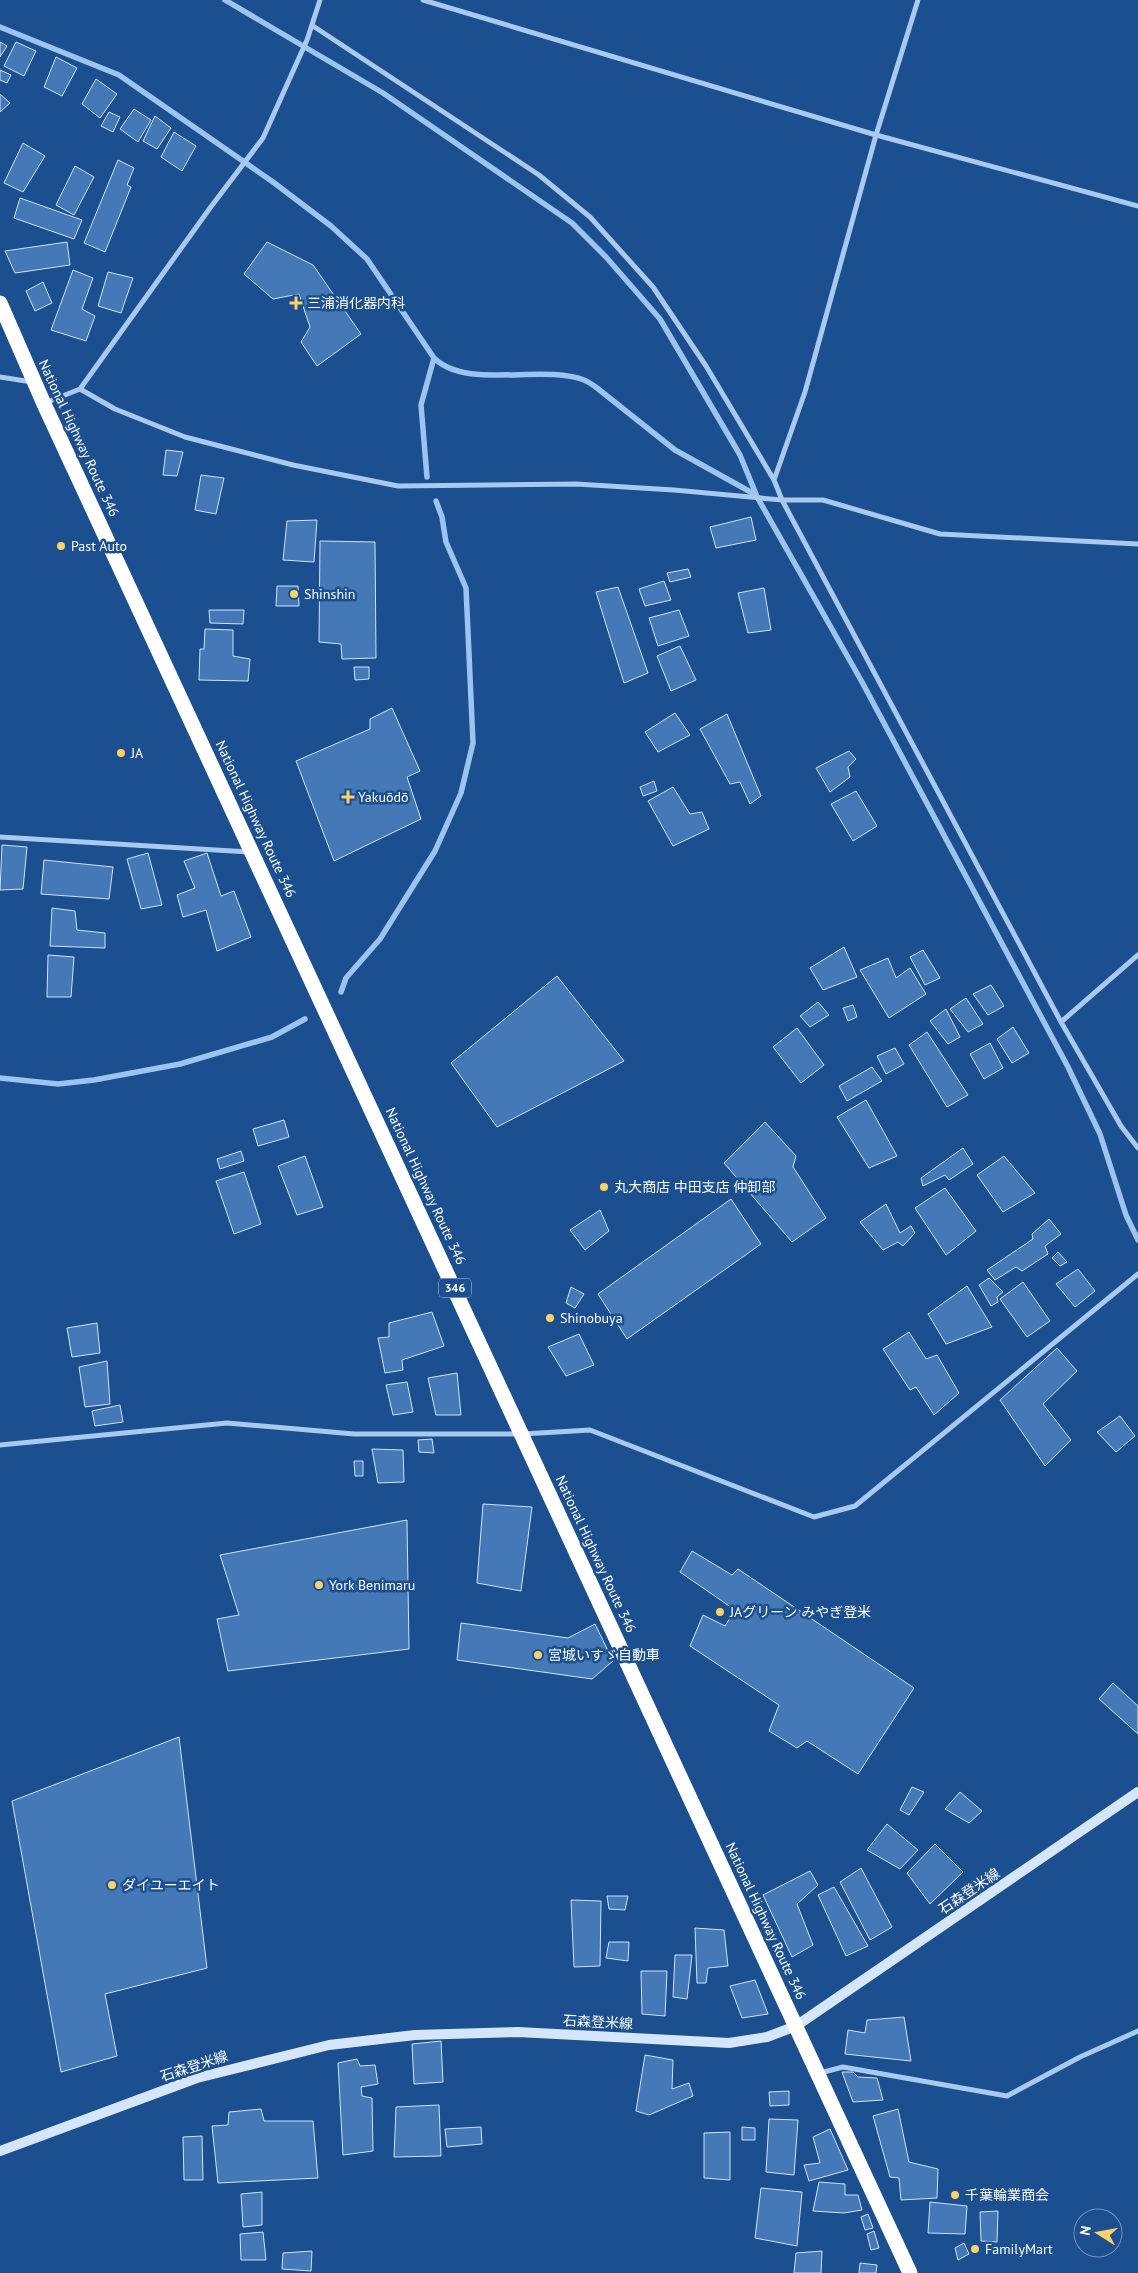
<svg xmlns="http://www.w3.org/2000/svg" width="1138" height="2273" viewBox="0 0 1138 2273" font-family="'PT Sans','Noto Sans JP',sans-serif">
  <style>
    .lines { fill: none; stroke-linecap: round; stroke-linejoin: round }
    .stream { stroke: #9cc4f0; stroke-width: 5.5 }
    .building { fill: #4478b7; stroke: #cfe3fa }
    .street { stroke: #a9c9ee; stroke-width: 5 }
    .secondary { stroke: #d6e6fa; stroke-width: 10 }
    .highway { stroke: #fff; stroke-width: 15 }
    .poi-dot { fill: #ffd166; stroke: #1b4f8f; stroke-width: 2 }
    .labels { text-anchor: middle; stroke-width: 5; stroke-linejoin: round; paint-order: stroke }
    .shield { fill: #1b4f8f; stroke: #bbcadd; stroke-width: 1 }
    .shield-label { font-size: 12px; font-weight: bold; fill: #fff }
    .poi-label { font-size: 14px; fill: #fff; stroke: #1b4f8f; text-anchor: start }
    .street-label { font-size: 14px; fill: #fff; stroke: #1b4f8f }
  </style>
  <rect width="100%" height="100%" fill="#1b4f8f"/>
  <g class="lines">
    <path class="stream" d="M225 0 383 93 572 223 606 257 660 319 740 455 756 494
      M0 27 119 75 273 182 331 226 367 259 434 358C466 390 542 364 584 380 589 382 593 385 597 388L675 450 756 495 862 682 1068 1067 1100 1134 1126 1215 1138 1240
      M427 477 421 405 434 358
      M341 992 346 978 380 939 435 851 461 793 473 743 466 588 446 542 442 517 436 501
      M0 1078 58 1084 94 1080 180 1064 272 1037 305 1019"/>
  </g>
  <path class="building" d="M0 42 7 46 0 57Z
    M16 42 36 51 24 76 4 66Z
    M56 57 77 68 62 96 44 87Z
    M0 70 11 75 7 83 0 80Z
    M96 79 117 94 100 118 82 104Z
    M0 94 10 103 0 112Z
    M134 109 151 120 138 142 120 129Z
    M109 112 120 117 113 132 101 126Z
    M155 116 171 128 157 149 143 141Z
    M174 132 196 146 182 171 161 157Z
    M23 143 45 156 23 192 4 183Z
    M118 160 134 168 127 185 131 187 105 252 84 243Z
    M75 166 94 177 74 215 56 205Z
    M20 198 82 220 74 239 14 218Z
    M67 242 70 265 15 273 5 251Z
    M267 242 313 265 361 334 317 366 301 342 310 327 299 294 273 299 244 274Z
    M73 270 93 278 82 309 95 316 86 341 51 330Z
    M108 272 133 278 121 313 98 306Z
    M43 282 52 303 35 311 26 291Z
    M166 450 183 452 177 476 163 475Z
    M201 475 224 478 216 514 195 510Z
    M751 517 756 540 716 548 710 527Z
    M317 520 314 562 283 560 287 521Z
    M320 541 375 542 376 658 342 659 341 644 319 642Z
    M688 569 691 577 670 582 667 573Z
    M664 581 671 600 645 606 639 589Z
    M277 586H298L299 606H276Z
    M618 587 648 673 624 683 596 592Z
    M764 588 771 630 748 633 738 593Z
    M209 610H244L243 624 210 623Z
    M679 610 689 636 658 646 649 618Z
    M205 629 233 630V656L250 659 248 681 199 680 200 649H204Z
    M680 646 696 680 671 691 657 656Z
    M354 667H369V679L355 680Z
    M392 708 420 771 407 777 421 819 334 861 296 761 370 729V719Z
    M675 713 690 735 658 752 645 732Z
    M727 714 761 796 750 804 740 782 730 784 700 729Z
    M849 751 856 759 848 767 850 777 830 792 816 768Z
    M654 781 657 791 643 796 640 787Z
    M673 787 690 814 702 812 709 829 673 846 648 801Z
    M856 791 877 826 853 841 831 804Z
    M2 845 27 847 23 889 0 890Z
    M148 853 162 905 141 909 127 859Z
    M207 853 221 896 234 891 251 937 217 951 206 910 183 917 177 895 195 888 184 861Z
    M44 860 113 867 109 899 41 894Z
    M52 908 75 911 77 930 105 933V948L50 946Z
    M844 947 857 977 823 990 810 968Z
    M923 950 940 978 925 985 910 957Z
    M48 955 74 957 71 997H47Z
    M888 958 896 978 910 968 926 994 889 1018 860 970Z
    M557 976 624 1061 497 1127 451 1063Z
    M991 985 1004 1006 988 1015 973 994Z
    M966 998 983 1024 968 1032 950 1009Z
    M818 1002 829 1015 810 1027 800 1016Z
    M853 1005 857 1017 848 1021 843 1008Z
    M946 1009 960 1037 948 1044 930 1021Z
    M1013 1027 1029 1053 1012 1063 997 1039Z
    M797 1028 824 1065 801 1083 773 1047Z
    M927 1032 968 1095 947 1107 909 1045Z
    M990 1043 1003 1068 984 1079 970 1054Z
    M895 1048 904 1064 886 1074 877 1056Z
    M872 1067 882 1081 847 1101 839 1086Z
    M866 1100 897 1156 869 1168 837 1117Z
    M284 1120 289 1137 258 1146 253 1129Z
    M765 1122 796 1156 793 1167 826 1218 792 1242 724 1163Z
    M963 1148 973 1164 949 1180 945 1175 923 1186 921 1178Z
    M241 1151 244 1161 220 1169 217 1159Z
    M305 1156 323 1207 297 1215 278 1166Z
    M1004 1156 1035 1193 1003 1212 977 1175Z
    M244 1172 261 1224 234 1234 216 1181Z
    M945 1188 976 1231 946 1255 915 1208Z
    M731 1199 761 1244 627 1339 598 1294Z
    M886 1204 900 1233 911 1226 915 1233 903 1246 898 1242 883 1250 860 1222Z
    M600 1210 609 1231 585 1250 570 1230Z
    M1049 1219 1061 1234 1045 1246 1048 1254 1022 1271 1016 1267 995 1280 987 1270 1033 1239 1032 1234Z
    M1058 1252 1067 1262 1060 1266 1052 1258Z
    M1078 1269 1095 1291 1075 1307 1056 1284Z
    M989 1278 1003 1292 997 1297 998 1302 991 1306 979 1285Z
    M1023 1282 1050 1321 1027 1337 1000 1299Z
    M967 1286 992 1327 946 1344 928 1314Z
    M571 1287 584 1294 575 1308 566 1303Z
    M432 1312 444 1346 402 1360 403 1370 385 1373 378 1338 389 1337V1323Z
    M97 1323 100 1353 72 1357 67 1328Z
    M909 1332 926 1359 937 1355 959 1393 934 1415 916 1387 910 1390 883 1349Z
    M579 1334 594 1365 566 1376 548 1347Z
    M1057 1348 1077 1371 1043 1404 1071 1440 1045 1466 1000 1400Z
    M107 1361 110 1404 85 1407 79 1367Z
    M457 1373 461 1415H436L428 1378Z
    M407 1382 413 1412 393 1415 386 1385Z
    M120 1405 123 1422 95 1426 92 1411Z
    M1120 1416 1135 1436 1116 1452 1097 1432Z
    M432 1439 434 1453 419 1452 418 1440Z
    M372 1449 403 1450 404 1482 378 1483Z
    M354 1461H363V1476H355Z
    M483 1504 532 1507 521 1591 477 1583Z
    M407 1520 409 1649 228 1671 217 1619 239 1615 220 1555Z
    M692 1551 732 1575 738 1569 914 1688 858 1774 807 1741 797 1748 769 1731 779 1705 690 1646 703 1615 725 1626 735 1610 680 1572Z
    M461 1623 568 1638 595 1624 613 1661 592 1679 457 1660Z
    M1113 1683 1138 1706V1734L1099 1699Z
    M179 1737 207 1968 105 1994 117 2056 61 2072 12 1801Z
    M912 1787 924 1792 909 1815 900 1810Z
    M960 1792 982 1811 969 1823 945 1809Z
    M887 1824 918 1850 900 1869 867 1850Z
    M935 1844 963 1872 930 1904 907 1873Z
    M861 1868 892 1927 870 1940 840 1882Z
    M810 1871 818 1885 797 1904 813 1945 792 1957 763 1895Z
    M834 1887 868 1946 846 1956 818 1895Z
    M607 1896H628L625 1910 609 1909Z
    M571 1900 601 1901 600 1966 574 1967Z
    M695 1928 724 1930 728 1966 708 1968 706 1983H697Z
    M609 1942H629L628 1961 606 1958Z
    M675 1955H692L687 1999 673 1997Z
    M641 1971H667L665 2016 642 2014Z
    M755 1980 768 2014 742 2018 730 1986Z
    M904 2017 911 2061 845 2054 848 2030 865 2033 867 2020Z
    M441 2041 443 2082 414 2084 412 2044Z
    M645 2055 673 2060 672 2089 689 2083 693 2096 649 2115 636 2111Z
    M357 2059 360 2066 375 2065 378 2084 361 2087 362 2096 372 2098 373 2151 343 2155 338 2063Z
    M842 2072H853L858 2077 877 2078 883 2100 853 2102Z
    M789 2091V2105L770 2106 769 2092Z
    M439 2105 441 2156 394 2157 396 2107Z
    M261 2109 264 2121H313L318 2178 218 2183 212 2126 228 2125 229 2112Z
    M898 2109 909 2162 938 2169 937 2198 901 2200 899 2178 890 2177 873 2116Z
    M769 2119 798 2120 794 2175 766 2172Z
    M481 2127 482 2144 447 2147 445 2129Z
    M742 2127 755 2128V2140H742Z
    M830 2129 848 2170 809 2181 804 2165 820 2163 813 2137Z
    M730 2132V2180L704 2178V2133Z
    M202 2136 203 2180H184L183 2137Z
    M819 2182 845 2184V2195H858L862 2210 844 2213 813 2211Z
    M761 2188 802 2192 797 2246 755 2238Z
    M262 2192V2225L243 2227 241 2194Z
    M930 2202 967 2206 965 2234 928 2233Z
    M998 2211 997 2242 981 2241 980 2212Z
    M868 2214 873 2228 865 2230 861 2217Z
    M874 2231 879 2248 871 2250 867 2234Z
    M263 2232 266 2260H241L240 2234Z
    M964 2243 969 2254 958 2260 955 2248Z
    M312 2251 311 2271 282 2269 283 2253Z
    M822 2251 821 2273H794L796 2253Z
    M860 2263 877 2265 876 2273H859Z"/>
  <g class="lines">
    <path class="street" d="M423 0 876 135 1138 206
      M313 26 539 175 590 217 653 287 706 366 774 480 782 500 1061 1022 1121 1126 1138 1148
      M0 377 32 382
      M80 389 115 409 185 437 293 465 398 486 576 484 674 490 782 500H823L940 534 1138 544
      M45 403 80 389 210 208 263 138 307 40 320 0
      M774 480 805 392 876 135 918 0
      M0 837 249 852
      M1061 1022 1138 955
      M0 1445 227 1423 354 1434H523L590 1430 814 1517 855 1506 1138 1274
      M820 2073 843 2067 1007 2096 1080 2057 1138 2031"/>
    <path class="secondary" d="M0 2151 197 2078 329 2045 415 2035 518 2032 729 2043 767 2037 796 2026 1138 1792"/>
    <path class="highway" d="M0 303 44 404 910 2273"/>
  </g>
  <g class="poi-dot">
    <path d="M293.5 295.5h5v5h5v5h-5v5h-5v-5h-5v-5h5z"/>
    <circle cx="61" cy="546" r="5"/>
    <circle cx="294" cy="594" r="5"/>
    <circle cx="121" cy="753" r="5"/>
    <path d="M345.5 789.5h5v5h5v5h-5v5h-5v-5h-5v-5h5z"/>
    <circle cx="604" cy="1187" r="5"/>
    <circle cx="550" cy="1318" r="5"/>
    <circle cx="319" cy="1585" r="5"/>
    <circle cx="720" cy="1612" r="5"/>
    <circle cx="538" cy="1655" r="5"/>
    <circle cx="112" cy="1885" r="5"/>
    <circle cx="955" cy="2195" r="5"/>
    <circle cx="975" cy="2249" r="5"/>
  </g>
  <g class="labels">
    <rect class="shield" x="439" y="1278.5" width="32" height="19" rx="4"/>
    <g class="shield-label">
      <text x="455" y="1292">346</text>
    </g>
    <g class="poi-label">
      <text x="307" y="308">三浦消化器内科</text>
      <text x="71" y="551">Past Auto</text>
      <text x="304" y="599">Shinshin</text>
      <text x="131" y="758">JA</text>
      <text x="358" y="802">Yakuōdō</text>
      <text x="614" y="1192">丸大商店 中田支店 仲卸部</text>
      <text x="560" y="1323">Shinobuya</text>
      <text x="329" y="1590">York Benimaru</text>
      <text x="730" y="1617">JAグリーン みやぎ登米</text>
      <text x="548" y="1660">宮城いすゞ自動車</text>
      <text x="122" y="1890">ダイユーエイト</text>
      <text x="965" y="2200">千葉輪業商会</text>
      <text x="985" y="2254">FamilyMart</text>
    </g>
    <g class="street-label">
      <text transform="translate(79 438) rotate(65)" y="5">National Highway Route 346</text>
      <text transform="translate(256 819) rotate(65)" y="5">National Highway Route 346</text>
      <text transform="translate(426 1186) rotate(65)" y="5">National Highway Route 346</text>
      <text transform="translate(596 1554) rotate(65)" y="5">National Highway Route 346</text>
      <text transform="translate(969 1891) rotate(-34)" y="5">石森登米線</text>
      <text transform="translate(766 1921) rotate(65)" y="5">National Highway Route 346</text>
      <text transform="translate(598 2022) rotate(3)" y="5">石森登米線</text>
      <text transform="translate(194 2066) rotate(-18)" y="5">石森登米線</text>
    </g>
  </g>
  <g transform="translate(1098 2233) rotate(281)"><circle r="24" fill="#1b4f8f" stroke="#7695bc"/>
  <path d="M0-4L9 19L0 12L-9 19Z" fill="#ffd166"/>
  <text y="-8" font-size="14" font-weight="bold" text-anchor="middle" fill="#ffffff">N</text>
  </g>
</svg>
